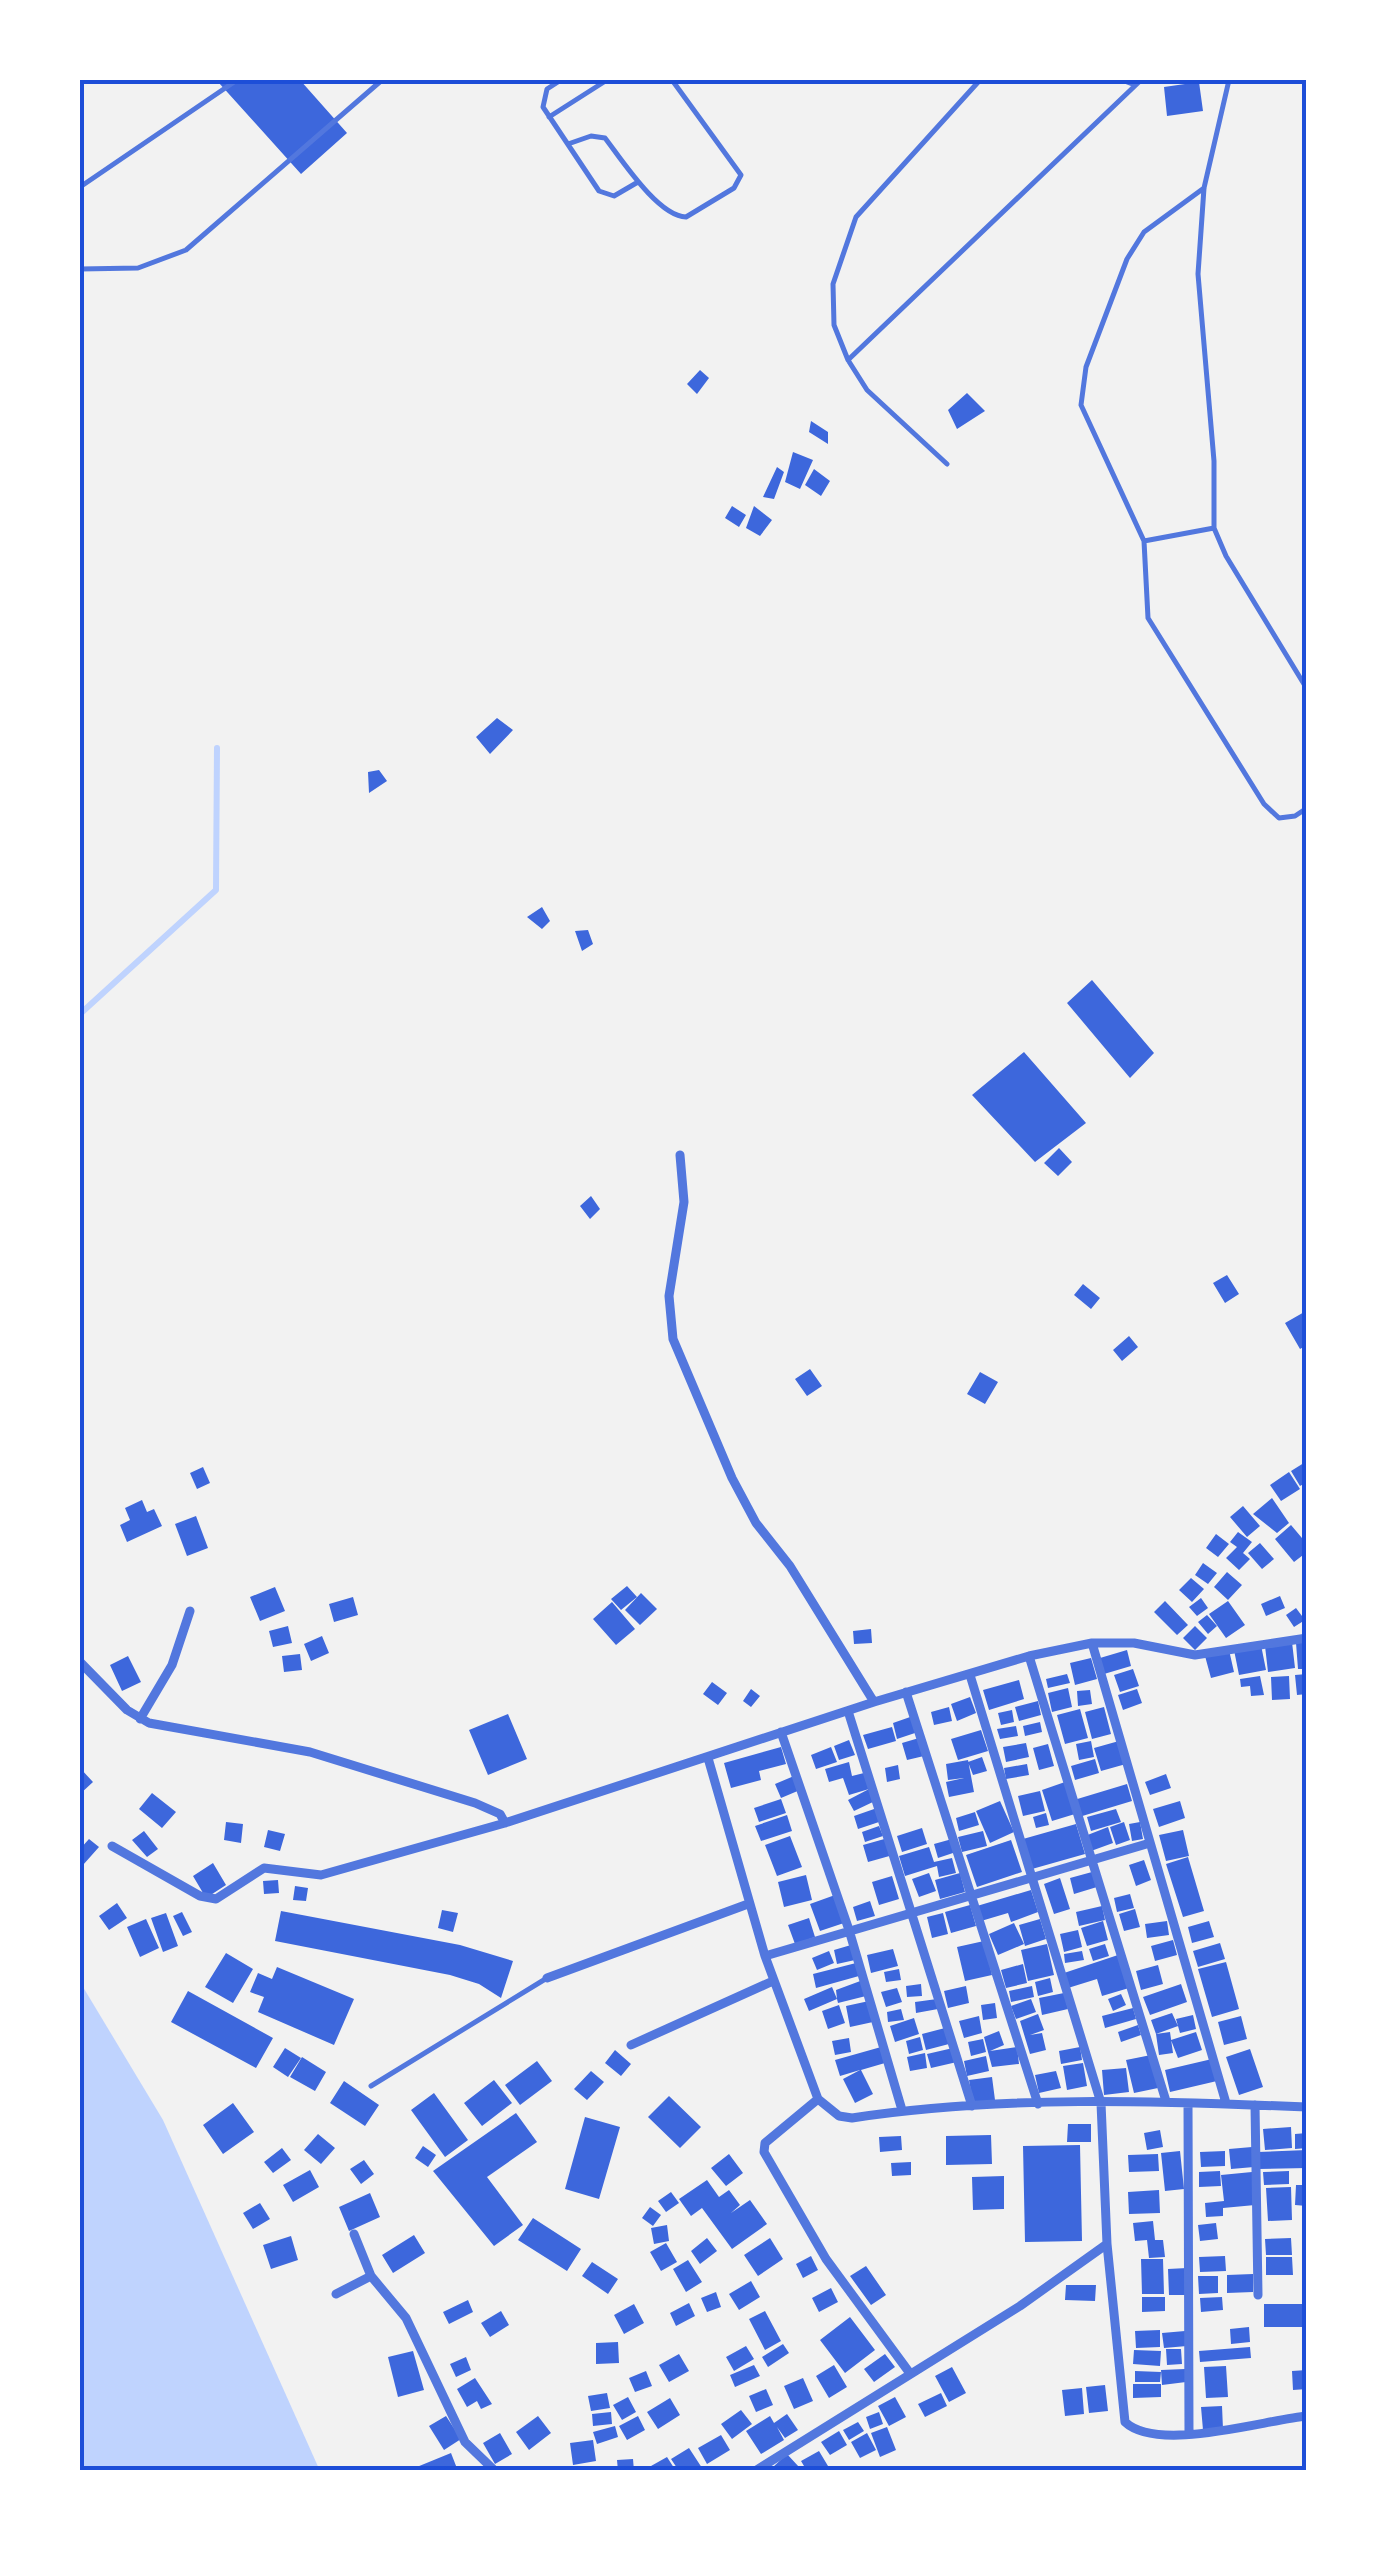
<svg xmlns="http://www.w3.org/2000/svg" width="1387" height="2551" viewBox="0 0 1387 2551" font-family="Inter,sans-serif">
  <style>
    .water { fill: #bfd3fe }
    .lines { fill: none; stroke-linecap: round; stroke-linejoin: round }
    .stream { stroke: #bfd3fe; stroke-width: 6 }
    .building { fill: #3d67dc }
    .service { stroke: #5277de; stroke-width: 5 }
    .minor { stroke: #5277de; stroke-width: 9 }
    .neatline { fill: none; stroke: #1d4ed8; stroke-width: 4 }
  </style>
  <rect width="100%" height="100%" fill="#f2f2f2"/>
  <path class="water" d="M80 1982 163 2120 320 2471H80Z"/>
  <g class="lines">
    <path class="stream" d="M80 1014 216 890 217 748"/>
  </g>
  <path class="building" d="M222 80H300L347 133 301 174 219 83Z
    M1199 82 1203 111 1167 116 1164 87Z
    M700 370 709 378 697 394 687 384Z
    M967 393 985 411 957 429 948 410Z
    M811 421 828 432V444L809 432Z
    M793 452 813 460 800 489 785 482Z
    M777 467 784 472 774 499 763 497Z
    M814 469 830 481 821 496 805 485Z
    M732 506 746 515 739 527 725 518Z
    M754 506 772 520 760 536 746 528Z
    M497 718 513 730 490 754 476 737Z
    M379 770 387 781 369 793 368 772Z
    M542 907 550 921 542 929 527 917Z
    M588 930 593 944 582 951 575 931Z
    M1092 980 1154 1053 1130 1078 1067 1003Z
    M1024 1052 1086 1123 1035 1162 972 1095Z
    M1059 1148 1072 1162 1058 1176 1044 1163Z
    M591 1196 600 1209 590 1219 580 1206Z
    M1227 1275 1239 1294 1225 1303 1213 1283Z
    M1083 1284 1100 1298 1091 1309 1074 1295Z
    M1306 1311 1307 1345 1300 1349 1285 1323Z
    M1129 1336 1138 1347 1122 1361 1113 1350Z
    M810 1369 822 1386 807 1396 795 1379Z
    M980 1372 998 1382 985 1404 967 1394Z
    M1307 1461V1482L1300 1486 1291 1471Z
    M203 1467 210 1483 197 1489 190 1473Z
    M1289 1472 1300 1489 1281 1501 1270 1485Z
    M1272 1498 1289 1523 1277 1533 1253 1514Z
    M142 1500 147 1512 154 1509 162 1526 127 1542 120 1525 130 1520 125 1508Z
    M1243 1506 1260 1526 1247 1537 1230 1517Z
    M196 1516 208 1548 187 1556 175 1524Z
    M1291 1525 1307 1544V1552L1294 1562 1275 1539Z
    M1238 1532 1252 1542 1243 1553 1250 1559 1239 1570 1226 1558 1237 1547 1230 1542Z
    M1216 1534 1229 1544 1218 1557 1206 1548Z
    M1260 1543 1274 1559 1262 1569 1248 1553Z
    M1203 1563 1217 1573 1208 1584 1195 1575Z
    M1227 1572 1242 1585 1228 1600 1214 1587Z
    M1191 1578 1204 1589 1192 1602 1179 1590Z
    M627 1586 637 1597 621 1610 611 1599Z
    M275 1587 285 1611 260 1621 250 1597Z
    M641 1593 657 1609 640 1625 625 1610Z
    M1280 1596 1285 1608 1266 1616 1261 1604Z
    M353 1597 358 1615 334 1622 329 1604Z
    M1201 1598 1208 1608 1197 1616 1189 1607Z
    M1165 1601 1188 1625 1177 1635 1154 1612Z
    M1228 1601 1245 1625 1226 1638 1209 1614Z
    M612 1602 635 1629 616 1645 593 1619Z
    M1296 1608 1305 1620 1294 1627 1286 1615Z
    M1207 1615 1217 1626 1208 1634 1198 1622Z
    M288 1626 292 1643 273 1647 269 1631Z
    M1195 1626 1207 1638 1195 1650 1183 1638Z
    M871 1629 872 1643 854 1644 853 1631Z
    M322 1636 329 1653 311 1661 304 1644Z
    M1292 1642 1295 1668 1268 1672 1265 1646Z
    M1307 1642V1669H1298L1296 1643Z
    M1261 1645 1266 1670 1239 1675 1234 1650Z
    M1127 1650 1131 1666 1104 1674 1100 1658Z
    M1229 1650 1234 1672 1211 1678 1205 1656Z
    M300 1654 302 1670 284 1672 282 1656Z
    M128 1656 141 1682 122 1691 110 1665Z
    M1091 1658 1097 1679 1075 1685 1070 1663Z
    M1133 1669 1139 1686 1120 1692 1114 1675Z
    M1067 1674 1070 1683 1048 1688 1046 1679Z
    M1307 1674V1694L1297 1695 1295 1675Z
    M1260 1676 1264 1695 1251 1696 1250 1686 1241 1687 1240 1679Z
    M1289 1676 1290 1699 1272 1700 1271 1677Z
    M1019 1680 1024 1699 989 1710 983 1690Z
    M712 1682 727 1693 718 1705 703 1694Z
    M1068 1688 1072 1707 1052 1712 1048 1693Z
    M751 1689 760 1696 751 1707 743 1701Z
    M1137 1689 1142 1703 1123 1710 1118 1695Z
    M1090 1690 1092 1704 1078 1706 1077 1691Z
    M970 1697 976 1713 957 1721 951 1704Z
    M1038 1701 1041 1715 1019 1721 1015 1707Z
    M949 1707 952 1721 934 1725 931 1712Z
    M1104 1707 1111 1734 1092 1739 1085 1712Z
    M1080 1709 1088 1738 1065 1744 1057 1715Z
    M1012 1710 1014 1722 1001 1725 998 1713Z
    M508 1714 527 1759 488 1775 469 1730Z
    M913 1716 918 1732 897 1739 893 1723Z
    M1040 1722 1042 1732 1025 1736 1023 1726Z
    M1016 1726 1018 1736 1000 1739 997 1729Z
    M892 1727 896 1741 868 1749 863 1735Z
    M981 1730 988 1751 958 1760 951 1739Z
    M919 1738 924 1756 907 1760 902 1743Z
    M849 1740 855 1755 839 1760 834 1746Z
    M1091 1741 1094 1757 1079 1760 1076 1744Z
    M1119 1741 1126 1764 1101 1771 1094 1748Z
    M1026 1743 1029 1757 1006 1762 1003 1747Z
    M1048 1744 1054 1766 1039 1770 1033 1748Z
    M781 1747 786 1764 759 1771 761 1780 731 1788 724 1763Z
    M831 1747 837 1762 816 1769 811 1755Z
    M982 1757 987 1771 973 1775 968 1762Z
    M1095 1759 1099 1773 1075 1780 1071 1766Z
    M968 1760 974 1792 949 1797 946 1782 964 1778 948 1780 946 1764Z
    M849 1762 852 1776 864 1773 875 1801 854 1811 848 1800 869 1789 849 1795 843 1778 829 1782 825 1769Z
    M1027 1764 1029 1775 1006 1779 1004 1768Z
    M898 1765 900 1779 887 1782 885 1768Z
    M80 1768 93 1782 80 1794Z
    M1166 1774 1171 1788 1150 1795 1145 1782Z
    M794 1776 800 1790 781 1798 775 1784Z
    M1065 1782 1075 1814 1052 1821 1042 1790Z
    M1127 1784 1132 1801 1079 1817 1074 1800Z
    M1040 1791 1045 1811 1023 1816 1018 1796Z
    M152 1793 176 1812 162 1828 139 1809Z
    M781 1799 786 1813 759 1822 754 1808Z
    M1000 1801 1014 1832 990 1843 976 1811Z
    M1180 1801 1185 1818 1159 1827 1153 1809Z
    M877 1808 882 1821 858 1829 854 1816Z
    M1116 1809 1121 1822 1091 1831 1087 1817Z
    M975 1812 979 1825 959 1831 956 1818Z
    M1046 1813 1049 1825 1036 1828 1033 1817Z
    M787 1815 792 1831 761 1841 755 1826Z
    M226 1822 243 1824 241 1843 224 1840Z
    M1124 1822 1130 1840 1116 1845 1110 1827Z
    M1140 1822 1143 1839 1132 1841 1129 1824Z
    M1076 1824 1085 1854 1032 1869 1023 1839Z
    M879 1826 883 1836 865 1842 862 1832Z
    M1108 1827 1113 1843 1091 1851 1085 1836Z
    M922 1828 927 1844 902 1852 897 1836Z
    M268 1830 285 1834 280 1851 264 1847Z
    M1183 1830 1189 1856 1166 1861 1159 1835Z
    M144 1831 158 1849 147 1857 132 1840Z
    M983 1831 987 1846 962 1852 958 1837Z
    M790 1836 802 1867 777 1876 765 1845Z
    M888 1838 893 1855 868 1862 863 1845Z
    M89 1839 99 1847 83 1865 80 1849Z
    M952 1839 956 1852 938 1858 934 1844Z
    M1011 1840 1022 1872 977 1887 966 1855Z
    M929 1847 934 1862 952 1858 956 1873 939 1877 937 1866 905 1876 899 1856Z
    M1188 1857 1204 1911 1183 1917 1166 1864Z
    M1144 1860 1151 1880 1136 1886 1129 1865Z
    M213 1863 226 1885 206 1898 193 1876Z
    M1092 1872 1097 1887 1074 1894 1070 1878Z
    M929 1873 936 1891 919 1897 912 1879Z
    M960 1873 965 1892 940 1899 935 1880Z
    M806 1875 812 1900 784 1907 778 1882Z
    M892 1876 899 1899 879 1905 872 1882Z
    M1060 1878 1070 1909 1054 1914 1044 1884Z
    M278 1880 279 1893 264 1894 263 1881Z
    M295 1886 308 1888 306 1901 293 1900Z
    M1031 1890 1038 1912 1011 1922 1008 1913 981 1921 977 1906Z
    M1130 1894 1134 1908 1117 1912 1114 1898Z
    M835 1895 844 1923 820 1931 810 1904Z
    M870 1901 875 1916 857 1921 853 1907Z
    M117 1903 127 1918 109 1930 99 1916Z
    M970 1905 976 1926 951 1933 945 1912Z
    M1102 1906 1105 1920 1079 1926 1076 1912Z
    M1135 1909 1140 1927 1124 1931 1119 1914Z
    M442 1910 458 1913 453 1932 438 1928Z
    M281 1911 460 1945 513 1961 501 1998 479 1984 450 1975 275 1941Z
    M182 1912 192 1932 183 1936 173 1916Z
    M166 1913 178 1946 163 1952 151 1918Z
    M943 1913 948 1934 932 1938 927 1917Z
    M809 1918 815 1937 795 1944 788 1925Z
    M146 1919 159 1948 140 1957 127 1927Z
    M1040 1919 1046 1939 1025 1946 1019 1925Z
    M1103 1921 1108 1940 1087 1946 1081 1928Z
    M1167 1921 1169 1935 1147 1938 1145 1924Z
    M1209 1921 1214 1937 1192 1943 1188 1927Z
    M1014 1923 1024 1944 998 1955 989 1934Z
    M1078 1930 1082 1947 1064 1952 1060 1934Z
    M1173 1940 1177 1955 1155 1961 1151 1946Z
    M984 1941 992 1975 965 1981 957 1947Z
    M1220 1943 1225 1959 1198 1967 1193 1951Z
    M1047 1944 1054 1975 1028 1981 1021 1950Z
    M1105 1944 1109 1956 1093 1961 1089 1949Z
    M851 1945 855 1960 837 1964 834 1950Z
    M893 1949 898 1966 871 1973 867 1955Z
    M829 1951 834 1963 817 1970 812 1958Z
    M1082 1951 1084 1960 1065 1963 1064 1954Z
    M226 1953 253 1969 233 2003 205 1987Z
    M1118 1955 1129 1988 1102 1996 1097 1979 1068 1988 1064 1973Z
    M1226 1962 1239 2009 1212 2017 1198 1969Z
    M856 1963 859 1976 816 1988 813 1974Z
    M1023 1964 1027 1983 1006 1988 1001 1970Z
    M1158 1965 1163 1984 1141 1990 1136 1971Z
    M277 1967 354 1999 334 2045 258 2012 264 1997 250 1992 258 1973 272 1979Z
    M899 1969 901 1980 886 1982 884 1972Z
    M1050 1978 1053 1992 1038 1996 1035 1982Z
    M863 1980 866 1996 838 2003 837 1999 809 2011 804 1999 832 1987 837 1999 836 1990Z
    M921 1984 922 1996 907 1997 906 1986Z
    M1181 1984 1187 2002 1150 2015 1143 1997Z
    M966 1986 969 2003 948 2008 944 1991Z
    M1032 1986 1034 1997 1011 2002 1009 1991Z
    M897 1988 902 2002 886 2007 881 1992Z
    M188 1991 273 2038 256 2068 171 2022Z
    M1064 1993 1068 2009 1042 2015 1039 1998Z
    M1121 1994 1126 2005 1113 2011 1108 1999Z
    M937 1999 938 2009 916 2013 915 2002Z
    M1031 1999 1036 2012 1016 2019 1011 2006Z
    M869 2001 873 2022 850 2027 846 2006Z
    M995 2003 997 2018 983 2020 981 2005Z
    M839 2005 845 2023 828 2029 822 2011Z
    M1133 2008 1136 2019 1105 2028 1102 2016Z
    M901 2009 904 2020 888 2022 887 2012Z
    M1172 2013 1178 2026 1156 2034 1151 2020Z
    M1038 2014 1044 2030 1030 2035 1042 2033 1046 2050 1030 2054 1020 2021Z
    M1193 2015 1196 2029 1180 2033 1176 2019Z
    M979 2016 982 2033 964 2038 959 2021Z
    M1241 2016 1247 2039 1224 2045 1218 2022Z
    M914 2018 919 2034 895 2042 890 2026Z
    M1138 2025 1141 2035 1121 2042 1118 2032Z
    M945 2028 949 2044 926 2050 922 2034Z
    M999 2031 1004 2045 990 2051 1017 2047 1019 2064 992 2067 984 2037Z
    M1170 2032 1173 2053 1159 2055 1156 2034Z
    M1196 2032 1202 2050 1178 2058 1171 2040Z
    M920 2037 923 2050 909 2054 906 2041Z
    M849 2038 851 2052 835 2055 832 2041Z
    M983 2039 986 2052 971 2056 968 2042Z
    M881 2047 885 2063 861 2070 873 2094 855 2103 843 2079 860 2070 840 2076 835 2060Z
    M1080 2047 1082 2060 1061 2064 1059 2051Z
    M285 2048 301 2058 288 2077 273 2067Z
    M953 2048 957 2062 931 2068 927 2054Z
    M1250 2049 1263 2087 1239 2095 1226 2057Z
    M615 2050 631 2064 621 2076 605 2063Z
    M925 2053 927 2068 910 2071 907 2057Z
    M1151 2055 1158 2088 1134 2093 1126 2060Z
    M986 2056 989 2071 967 2076 964 2061Z
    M302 2057 326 2072 315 2091 290 2077Z
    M1212 2059 1217 2081 1170 2092 1165 2070Z
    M537 2061 552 2081 520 2105 505 2085Z
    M1083 2063 1087 2086 1067 2090 1063 2066Z
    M1126 2068 1129 2092 1104 2095 1102 2070Z
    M591 2071 604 2082 587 2100 574 2089Z
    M1056 2071 1061 2088 1039 2093 1035 2075Z
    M992 2077 995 2100 973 2103 969 2080Z
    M494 2080 512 2103 482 2126 464 2103Z
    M344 2081 379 2105 365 2126 330 2103Z
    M434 2093 468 2140 445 2157 411 2110Z
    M669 2096 701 2127 680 2148 648 2117Z
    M233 2103 254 2132 223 2154 203 2125Z
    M516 2113 537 2142 487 2177 523 2225 494 2246 433 2171Z
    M585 2117 620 2127 599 2199 565 2189Z
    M1068 2124H1091V2142H1067Z
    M1291 2127 1292 2148 1265 2150 1263 2129Z
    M1160 2130 1163 2147 1147 2150 1144 2133Z
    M1307 2133V2148L1295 2149V2134Z
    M318 2134 335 2148 321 2164 304 2150Z
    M991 2135 992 2164 946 2165V2136Z
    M901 2136 902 2150 880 2152 879 2137Z
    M1080 2145 1082 2241 1025 2242 1023 2146Z
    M423 2146 436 2155 428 2167 415 2158Z
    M1252 2147 1254 2167 1231 2169 1229 2149Z
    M282 2148 291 2160 273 2173 264 2162Z
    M1307 2150V2168L1258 2169V2152Z
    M1180 2151 1184 2189 1165 2191 1161 2153Z
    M1225 2151V2166L1201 2167 1200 2152Z
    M729 2154 743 2173 726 2186 711 2168Z
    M1158 2154 1159 2171 1129 2172 1128 2155Z
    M364 2160 374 2174 361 2184 350 2169Z
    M911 2162V2175L892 2176 891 2163Z
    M310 2170 319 2187 293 2202 283 2185Z
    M1220 2171 1221 2186 1199 2187V2172Z
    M1289 2171V2184L1264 2185 1263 2172Z
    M1252 2172 1255 2205 1223 2208V2216L1206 2217 1205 2203 1224 2201 1221 2175Z
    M1004 2176V2209L973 2210 972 2177Z
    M707 2180 719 2197 729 2190 740 2205 731 2213 750 2200 767 2224 732 2249 702 2208 691 2216 679 2199Z
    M1296 2185H1307V2206L1295 2205Z
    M1291 2187 1292 2220 1268 2221 1266 2188Z
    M1159 2190 1160 2213 1129 2214 1128 2192Z
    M671 2192 679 2203 666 2212 658 2201Z
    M370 2193 380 2217 349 2231 339 2207Z
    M260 2203 270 2219 253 2229 243 2213Z
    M650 2207 661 2215 653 2226 642 2218Z
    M533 2218 581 2249 567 2271 518 2240Z
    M1153 2221 1155 2240H1163L1165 2257 1149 2258 1147 2240 1135 2241 1133 2223Z
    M1216 2223 1218 2239 1200 2241 1198 2225Z
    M667 2225 669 2241 654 2244 651 2228Z
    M414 2235 425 2253 393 2273 382 2255Z
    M291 2236 298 2260 271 2269 263 2245Z
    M707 2238 717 2251 700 2264 691 2251Z
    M770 2238 783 2259 758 2276 744 2255Z
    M1291 2238 1292 2255H1266L1265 2239Z
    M666 2243 677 2262 661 2271 650 2252Z
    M811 2256 818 2270 803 2278 796 2264Z
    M1225 2256 1226 2271 1200 2272 1199 2257Z
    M1266 2257H1292L1293 2275H1266Z
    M1141 2259H1163L1164 2294H1142Z
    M688 2260 702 2282 686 2292 673 2269Z
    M592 2262 618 2279 608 2294 582 2276Z
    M866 2266 886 2295 871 2305 850 2276Z
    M1187 2268 1188 2295H1169L1168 2269Z
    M1253 2274V2292L1227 2293V2275Z
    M1198 2276H1218V2293L1199 2294Z
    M751 2281 760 2297 739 2310 729 2294Z
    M1066 2285H1096L1095 2301 1065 2300Z
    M831 2288 838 2302 819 2312 812 2298Z
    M716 2292 721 2307 707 2312 701 2298Z
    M1142 2297H1165V2311L1142 2312Z
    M1222 2297 1223 2310 1201 2312 1200 2298Z
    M468 2300 473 2312 449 2324 443 2312Z
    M689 2303 695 2316 676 2326 670 2313Z
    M634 2304 644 2323 624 2334 614 2315Z
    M1264 2304H1307V2327H1264Z
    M501 2311 509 2325 490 2337 481 2323Z
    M765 2311 781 2341 765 2350 749 2319Z
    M850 2317 875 2350 845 2373 820 2340Z
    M1249 2327 1250 2342 1231 2344 1230 2329Z
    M1160 2330V2347L1136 2348 1135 2331Z
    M1185 2331 1187 2346 1164 2348 1162 2333Z
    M618 2342 619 2363 596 2364V2343Z
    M783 2344 789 2353 768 2367 762 2357Z
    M746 2346 754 2359 734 2371 726 2357Z
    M1250 2347 1251 2358 1200 2362 1199 2351Z
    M1166 2349H1181L1182 2364 1167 2365Z
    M1134 2350 1161 2351 1160 2366 1133 2364Z
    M413 2351 424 2390 398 2397 388 2357Z
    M679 2354 689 2371 669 2382 659 2365Z
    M885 2354 895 2367 874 2382 864 2369Z
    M466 2357 471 2370 456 2377 450 2364Z
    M754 2365 760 2376 735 2387 730 2375Z
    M834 2365 847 2387 829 2398 816 2376Z
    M1226 2366 1228 2397 1206 2398 1204 2367Z
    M952 2367 966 2393 949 2402 935 2376Z
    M1185 2369 1186 2382 1162 2385 1161 2370Z
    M1307 2370V2389L1293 2390 1292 2371Z
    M646 2371 652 2386 635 2392 629 2378Z
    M1135 2371 1161 2372 1160 2382H1135Z
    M475 2378 492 2404 481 2409 477 2401 467 2407 457 2389Z
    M803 2378 813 2401 794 2409 784 2386Z
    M1133 2384H1161V2397L1133 2398Z
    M1105 2385 1108 2411 1089 2413 1086 2387Z
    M1082 2388 1084 2414 1065 2416 1062 2390Z
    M766 2389 773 2405 756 2412 749 2396Z
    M607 2393 610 2408 591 2411 588 2396Z
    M941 2393 947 2406 925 2417 918 2404Z
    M628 2397 636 2412 622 2420 613 2405Z
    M895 2397 906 2417 889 2426 878 2406Z
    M670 2398 680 2415 658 2429 647 2412Z
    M1222 2406 1223 2429 1203 2430 1201 2407Z
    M741 2410 752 2424 732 2439 721 2424Z
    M611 2412 612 2424 593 2426 592 2414Z
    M879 2412 883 2424 870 2429 866 2417Z
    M787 2414 798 2430 785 2438 777 2427 784 2440 761 2454 746 2431 770 2416 774 2423Z
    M446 2416 461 2439 444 2450 429 2426Z
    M538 2416 551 2433 529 2450 516 2432Z
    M638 2416 645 2430 627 2440 619 2426Z
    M858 2422 864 2431 849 2440 843 2430Z
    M615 2426 618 2437 597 2444 593 2432Z
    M887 2427 896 2450 880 2457 871 2433Z
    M839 2431 847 2445 830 2455 821 2442Z
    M500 2433 512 2454 495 2464 483 2443Z
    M867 2433 876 2450 860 2458 851 2442Z
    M721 2435 730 2450 707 2464 698 2448Z
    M593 2440 596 2461 573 2465 570 2443Z
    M689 2448 704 2471H679L671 2459Z
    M819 2451 831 2471H807L801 2461Z
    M451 2453 458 2471H407Z
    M787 2454 799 2467 775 2471 772 2468Z
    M667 2457 676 2471H653L651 2466Z
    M633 2459 634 2471H618L617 2460Z"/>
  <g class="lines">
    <path class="service" d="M561 80 547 89 543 107 599 191 614 196 638 182
      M1122 80 1135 85
      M1229 80 1204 188 1198 274 1214 461V528L1226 556 1307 689
      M549 117 607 80
      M568 144 591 136 605 138C622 160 658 216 686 217L734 188 741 175 672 80
      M80 187 237 80
      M1204 188 1144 232 1127 259 1086 367 1081 405 1144 541 1148 618 1264 804 1279 818 1295 816 1307 808
      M80 269 138 268 186 250 382 80
      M848 360 834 325 833 284 856 217 980 80
      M947 464 867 390 848 360 1141 80
      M1144 541 1214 528
      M371 2086 547 1978"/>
    <path class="minor" d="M680 1155 684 1202 669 1296 673 1339 732 1478 756 1523 790 1566 874 1702
      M1092 1643 1226 2103
      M1029 1656 1166 2101
      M80 1662 127 1710 149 1723 310 1752 475 1803 500 1814 505 1823
      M970 1675 1101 2103 1107 2244 1125 2422C1158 2453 1264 2420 1307 2416
      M906 1692 1038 2104
      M848 1711 972 2106
      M140 1719 172 1665 190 1611
      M781 1732 849 1930 902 2110
      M708 1758 765 1956 818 2099 839 2116 852 2118C1002 2095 1156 2101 1307 2107
      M112 1846 200 1896 216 1899 264 1868 321 1875 505 1823 874 1702 1029 1656 1092 1643H1134L1195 1655 1307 1638
      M765 1956 1150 1843
      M547 1978 748 1904
      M631 2045 773 1981
      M818 2099 765 2143 764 2152 826 2259 909 2372
      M1188 2103 1189 2433
      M1255 2105 1258 2295
      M354 2234 371 2276 406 2318 465 2442 495 2471
      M336 2294 371 2276
      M755 2471 1020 2306 1107 2244"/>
  </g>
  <rect width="1387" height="2551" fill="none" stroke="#ffffff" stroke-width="165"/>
  <rect x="82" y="82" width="1222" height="2386" class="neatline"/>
</svg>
